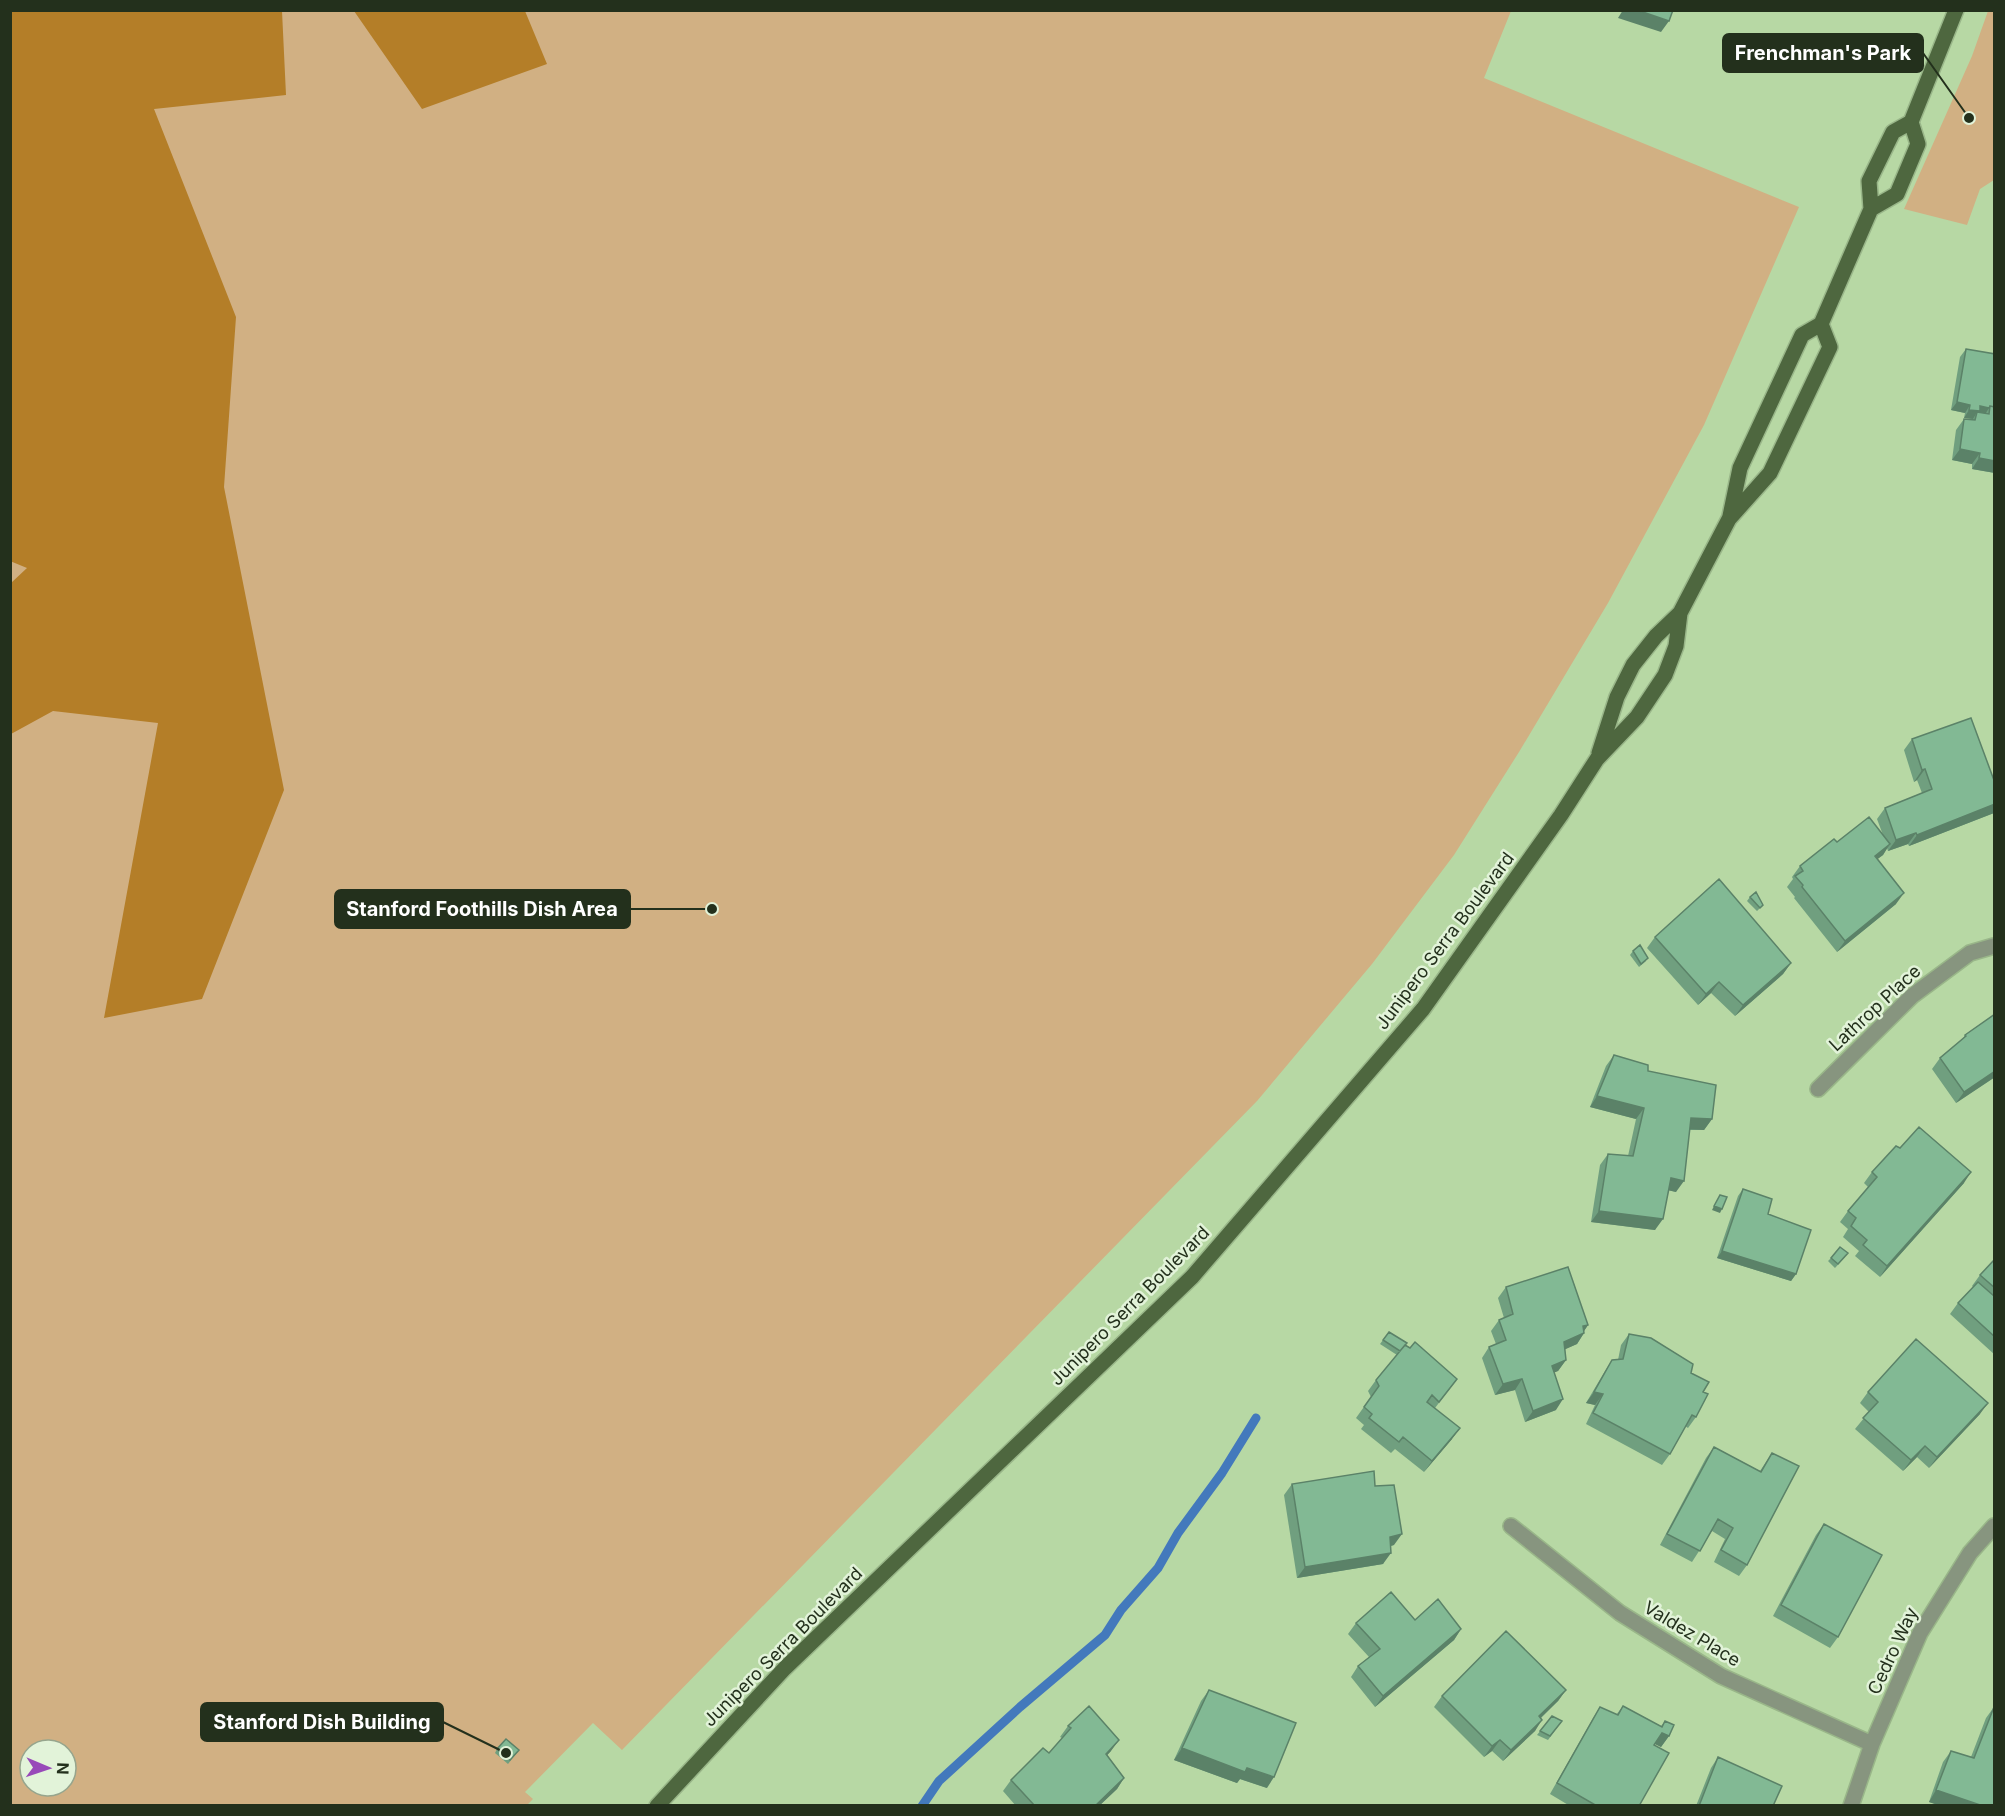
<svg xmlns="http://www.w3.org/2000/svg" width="2005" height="1816" viewBox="0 0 2005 1816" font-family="Inter,sans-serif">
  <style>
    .green { fill: #d1b083; fill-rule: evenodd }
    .forest { fill: #b47e28 }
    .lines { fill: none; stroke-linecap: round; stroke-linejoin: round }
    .stream { stroke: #4379bc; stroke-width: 9 }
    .minor-casing { stroke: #99b689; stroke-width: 18 }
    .major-casing { stroke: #99b689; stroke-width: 18 }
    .minor { stroke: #87957f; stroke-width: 15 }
    .major { stroke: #4e673f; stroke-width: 15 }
    .wall { fill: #709f7f }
    .shaded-wall { fill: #5b8268 }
    .building { fill: #82b994; stroke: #5b8268; stroke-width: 1.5 }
    .labels { text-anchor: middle; stroke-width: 5; stroke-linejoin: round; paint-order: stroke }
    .street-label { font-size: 18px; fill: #23301c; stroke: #e2f3d9 }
    .leader { fill: none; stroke: #23301c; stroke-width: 2 }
    .callout-dot { fill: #23301c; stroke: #e2f3d9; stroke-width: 2 }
    .callout { fill: #23301c; stroke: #23301c; stroke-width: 2 }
    .callout-label { font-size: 20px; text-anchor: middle; font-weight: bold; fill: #fff }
  </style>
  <rect width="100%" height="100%" fill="#b7d8a4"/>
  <path class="green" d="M11 11H1511L1484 78 1799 207 1704 425 1608 603 1519 752 1454 855 1372 964 1257 1101 622 1750 593 1723 525 1792 533 1799 527 1805 11 1806ZM30 1750H66V1786H30Z
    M1988 11H1994V180L1980 189 1967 225 1904 209 1972 56Z"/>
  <path class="forest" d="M11 10 282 11 286 95 154 109 236 317 224 487 284 790 202 999 104 1018 158 723 53 711 11 734V583L27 568 10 561Z
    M354 11H525L547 64 422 109Z"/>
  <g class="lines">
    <path class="stream" d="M922 1806 939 1781 1020 1707 1105 1635 1121 1610 1158 1568 1178 1533 1222 1473 1256 1418"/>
    <g class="minor-casing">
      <path id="minor" d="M1818 1089 1912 996 1970 953 1994 946
        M1511 1526 1620 1613 1721 1676 1872 1744
        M1851 1806 1872 1744 1920 1633 1970 1553 1994 1526"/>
    </g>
    <g class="major-casing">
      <path id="major" d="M1871 209 1897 194 1918 144 1911 122 1956 10
        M1730 516 1740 468 1802 335 1821 324 1871 209 1869 181 1893 132 1911 122
        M1599 753 1617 697 1633 665 1656 636 1680 613 1729 519 1770 473 1830 347 1821 324
        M657 1806 785 1668 1192 1277 1423 1009 1561 815 1597 759 1637 717 1665 675 1676 646 1680 613"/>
    </g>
    <use href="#minor" class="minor"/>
    <use href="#major" class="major"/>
  </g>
  <path class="wall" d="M1966 349 1995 354V473L1972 469V464L1952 460 1956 430 1964 419 1972 420 1973 419 1964 418 1965 413 1951 410 1960 357Z
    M1912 739 1995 783V811L1994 813 1909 846 1908 844 1888 851 1887 848 1883 855 1877 859 1896 904 1837 952 1794 898 1795 897 1787 887 1793 879 1792 877 1800 866 1837 842 1883 835 1877 819 1885 808 1922 793 1917 780 1914 782 1904 750Z
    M1750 897 1760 908 1757 911 1747 901Z
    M1655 937 1791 963 1783 974 1735 1016 1711 993 1698 1005 1647 948Z
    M1633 951 1646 961 1639 967 1630 955Z
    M1995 1014V1077L1956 1103 1932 1069 1940 1058 1962 1040 1965 1035Z
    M1614 1055 1648 1071 1712 1119 1704 1130H1690L1676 1192 1668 1190 1655 1230 1591 1222 1600 1165 1608 1154 1628 1156 1636 1119 1590 1107 1606 1066Z
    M1900 1148 1964 1183 1880 1277 1855 1256 1859 1251 1843 1237 1848 1229 1840 1222 1848 1211 1868 1187 1864 1183 1872 1172Z
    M1743 1189 1768 1214 1796 1274 1791 1281 1717 1258 1738 1196Z
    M1845 1257 1835 1268 1828 1261 1831 1258Z
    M1995 1259V1355L1950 1314 1958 1303 1973 1287 1972 1286 1980 1275Z
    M1506 1287 1588 1325 1584 1331V1333L1577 1344 1565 1349 1566 1360 1558 1371 1554 1372 1556 1410 1525 1422 1515 1390 1495 1395 1482 1358 1489 1347 1496 1344 1491 1331 1499 1320 1504 1318 1498 1298Z
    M1389 1332 1405 1345 1457 1379 1435 1408 1452 1439 1424 1472 1395 1449 1391 1453 1361 1429 1364 1425 1356 1418 1371 1397 1368 1391 1376 1380 1397 1355 1380 1344Z
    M1629 1334 1691 1373 1703 1392 1696 1417 1688 1428 1685 1426 1670 1454 1662 1465 1586 1424 1595 1405 1586 1403 1605 1371 1612 1360H1618L1621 1345Z
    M1868 1392 1980 1414 1929 1468 1917 1457 1903 1471 1855 1429 1869 1412 1860 1403Z
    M1714 1447 1760 1471 1772 1453 1747 1565 1739 1576 1714 1562 1725 1539 1712 1531 1692 1562 1660 1545 1706 1458Z
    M1292 1484 1375 1486 1394 1545 1391 1546 1383 1564 1297 1578 1284 1495Z
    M1824 1524 1838 1637 1830 1648 1773 1616 1816 1535Z
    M1415 1620 1461 1629 1454 1640 1375 1707 1351 1677 1358 1666 1369 1657 1348 1634 1356 1623Z
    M1209 1690 1267 1788 1240 1779 1237 1783 1174 1760 1201 1701Z
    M1566 1690 1558 1701 1541 1718 1535 1731 1503 1761 1492 1751 1484 1757 1434 1707 1442 1696Z
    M1623 1706 1661 1726 1665 1721 1669 1736 1661 1747 1655 1744 1639 1806H1570L1550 1794 1593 1718 1600 1707 1616 1715Z
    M1994 1707 1995 1806H1941L1929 1802 1943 1762 1951 1751 1971 1757 1986 1718Z
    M1552 1716 1562 1721 1548 1740 1537 1735Z
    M1068 1726 1111 1751 1107 1755 1124 1778 1117 1789 1099 1806H1016L1003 1791 1011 1780 1049 1753 1062 1738 1060 1737Z
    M497 1749 519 1750 508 1764 495 1753Z
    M1718 1757 1773 1806H1696L1711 1768Z"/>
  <path class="shaded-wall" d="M1623 10H1637L1669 21 1661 32 1618 18Z
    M1957 402 1970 405 1965 413 1951 410Z
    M1980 406 1989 408 1984 416 1976 414 1973 419 1964 418 1969 410Z
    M1960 449 1980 453 1972 464 1952 460Z
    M1979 458 1995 461V473L1972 469Z
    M1925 769 1917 780 1914 782 1922 770Z
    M1995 804 1994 813 1909 846 1917 835Z
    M1916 833 1908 844 1888 851 1896 840Z
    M1890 844 1883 855 1867 867 1875 856Z
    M1904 893 1896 904 1837 952 1845 941Z
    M1791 963 1783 974 1735 1016 1743 1005Z
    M1719 982 1711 993 1698 1005 1706 994Z
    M1995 1071V1077L1956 1103 1964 1092Z
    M1597 1096 1644 1108 1636 1119 1590 1107Z
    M1691 1118 1712 1119 1704 1130 1683 1129Z
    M1971 1172 1964 1183 1880 1277 1887 1266Z
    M1671 1178 1684 1181 1676 1192 1663 1189Z
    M1714 1206 1722 1209 1720 1213 1712 1210Z
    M1599 1211 1663 1219 1655 1230 1591 1222Z
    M1722 1251 1796 1274 1791 1281 1717 1258Z
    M1588 1325 1582 1334 1584 1333 1577 1344 1557 1353 1564 1342 1583 1326Z
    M1566 1360 1558 1371 1544 1377 1552 1366Z
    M1522 1379 1515 1390 1495 1395 1503 1384Z
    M1594 1392 1603 1394 1595 1405 1586 1403Z
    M1563 1399 1556 1410 1525 1422 1533 1411Z
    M1988 1403 1980 1414 1929 1468 1937 1457Z
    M1460 1428 1452 1439 1424 1472 1432 1461Z
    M1925 1446 1917 1457 1903 1471 1911 1460Z
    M1402 1534 1394 1545 1382 1548 1390 1537Z
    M1391 1553 1383 1564 1297 1578 1305 1567Z
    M1461 1629 1454 1640 1375 1707 1383 1696Z
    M1566 1690 1558 1701 1531 1727 1539 1716Z
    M1542 1720 1535 1731 1503 1761 1511 1750Z
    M1662 1733 1669 1736 1661 1747 1655 1744Z
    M1119 1740 1111 1751 1098 1765 1106 1754Z
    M1500 1740 1492 1751 1484 1757 1492 1746Z
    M1182 1748 1247 1768 1274 1777 1267 1788 1240 1779 1237 1783 1174 1760Z
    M1124 1778 1117 1789 1099 1806H1095Z
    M1936 1790 1983 1806H1941L1929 1802Z"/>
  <path class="building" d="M1637 10H1673L1669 21Z
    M1966 349 1995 354V407L1990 406 1989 408 1980 406V411L1969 410 1970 405 1957 402Z
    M1990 406 1995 407V461L1979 458 1980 453 1960 449 1964 419 1975 420 1977 412 1989 414Z
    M1971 718 1995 783V804L1917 835 1916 833 1896 840 1885 808 1932 789 1925 769 1922 770 1912 739Z
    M1869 817 1890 844 1875 856 1904 893 1845 941 1802 887 1803 885 1795 876 1803 871 1800 866 1834 839 1837 842Z
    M1719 879 1791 963 1743 1005 1719 982 1706 994 1655 937Z
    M1756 892 1763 905 1760 908 1750 897Z
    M1640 945 1648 958 1641 964 1633 951Z
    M1995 1014V1071L1964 1092 1940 1058 1966 1036 1965 1035Z
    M1614 1055 1648 1065V1071L1716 1085 1712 1119 1691 1118 1684 1181 1671 1178 1663 1219 1599 1211 1608 1154 1633 1156 1644 1108 1597 1096Z
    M1919 1127 1971 1172 1887 1266 1863 1245 1867 1240 1851 1226 1856 1218 1848 1211 1877 1177 1872 1172 1896 1146 1900 1148Z
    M1743 1189 1772 1199 1768 1214 1811 1230 1796 1274 1722 1251Z
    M1720 1195 1727 1197 1722 1209 1714 1206Z
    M1840 1247 1848 1253 1838 1264 1831 1258Z
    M1995 1259V1288L1980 1275Z
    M1568 1267 1588 1325 1583 1326 1584 1333 1564 1342 1566 1360 1552 1366 1563 1399 1533 1411 1522 1379 1503 1384 1489 1347 1506 1340 1499 1320 1513 1314 1506 1287Z
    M1978 1282 1994 1296 1995 1295V1337L1958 1303Z
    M1389 1332 1407 1343 1400 1351 1383 1340Z
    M1629 1334 1651 1338 1693 1364 1691 1373 1709 1382 1703 1392 1708 1394 1696 1417 1692 1415 1670 1454 1593 1413 1603 1394 1594 1392 1612 1360 1623 1359Z
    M1916 1339 1988 1403 1937 1457 1925 1446 1911 1460 1863 1418 1878 1402 1868 1392Z
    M1415 1342 1457 1379 1439 1402 1432 1395 1427 1402 1460 1428 1432 1461 1403 1437 1399 1442 1369 1418 1372 1414 1364 1407 1379 1386 1376 1380 1405 1345 1410 1348Z
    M1714 1447 1761 1472 1772 1453 1799 1466 1747 1565 1721 1550 1733 1528 1718 1519 1700 1551 1667 1534Z
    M1374 1471 1375 1486 1394 1485 1402 1534 1390 1537 1391 1553 1305 1567 1292 1484Z
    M1824 1524 1882 1555 1838 1637 1781 1605Z
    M1391 1592 1415 1620 1438 1599 1461 1629 1383 1696 1358 1666 1380 1649 1356 1623Z
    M1506 1631 1566 1690 1539 1716 1542 1720 1511 1750 1500 1740 1492 1746 1442 1696Z
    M1209 1690 1296 1723 1274 1777 1247 1768 1245 1772 1182 1748Z
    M1089 1706 1119 1740 1106 1754 1124 1778 1095 1806H1035L1011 1780 1043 1748 1049 1753 1071 1728 1068 1726Z
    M1623 1706 1662 1727 1665 1721 1674 1725 1669 1736 1662 1733 1654 1745 1669 1753 1639 1806H1597L1557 1783 1600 1707 1618 1715Z
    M1995 1707V1806H1983L1936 1790 1951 1751 1974 1758 1994 1707Z
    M1552 1716 1562 1721 1550 1736 1540 1731Z
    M506 1739 519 1750 510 1760 497 1749Z
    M1718 1757 1782 1786 1773 1806H1699Z"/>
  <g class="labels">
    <g class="street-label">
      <text transform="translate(1445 941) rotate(-53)" y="6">Junipero Serra Boulevard</text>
      <text transform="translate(1875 1008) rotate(-43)" y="6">Lathrop Place</text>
      <text transform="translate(1130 1306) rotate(-45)" y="6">Junipero Serra Boulevard</text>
      <text transform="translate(1692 1634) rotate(31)" y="6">Valdez Place</text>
      <text transform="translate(783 1647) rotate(-45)" y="6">Junipero Serra Boulevard</text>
      <text transform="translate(1893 1651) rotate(-65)" y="6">Cedro Way</text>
    </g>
  </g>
  <path class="leader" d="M1969 118L1923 53M712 909L630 909M506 1753L443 1722"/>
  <g class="callout-dot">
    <circle cx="1969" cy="118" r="6"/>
    <circle cx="712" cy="909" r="6"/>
    <circle cx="506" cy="1753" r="6"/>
  </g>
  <g class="callout">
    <rect x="1723" y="34" width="200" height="38" rx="6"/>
    <rect x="335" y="890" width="295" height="38" rx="6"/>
    <rect x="201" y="1703" width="242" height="38" rx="6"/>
  </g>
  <g class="callout-label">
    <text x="1823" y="60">Frenchman's Park</text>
    <text x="482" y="916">Stanford Foothills Dish Area</text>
    <text x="322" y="1729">Stanford Dish Building</text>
  </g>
  <rect width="2005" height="1816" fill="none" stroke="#23301c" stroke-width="24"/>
  <g transform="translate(48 1768) rotate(92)"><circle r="28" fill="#e2f3d9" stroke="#96a58d" stroke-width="1.5"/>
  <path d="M0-4.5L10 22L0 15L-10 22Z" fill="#9849b9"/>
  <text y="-9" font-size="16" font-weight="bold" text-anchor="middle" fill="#23301c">N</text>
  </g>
</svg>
